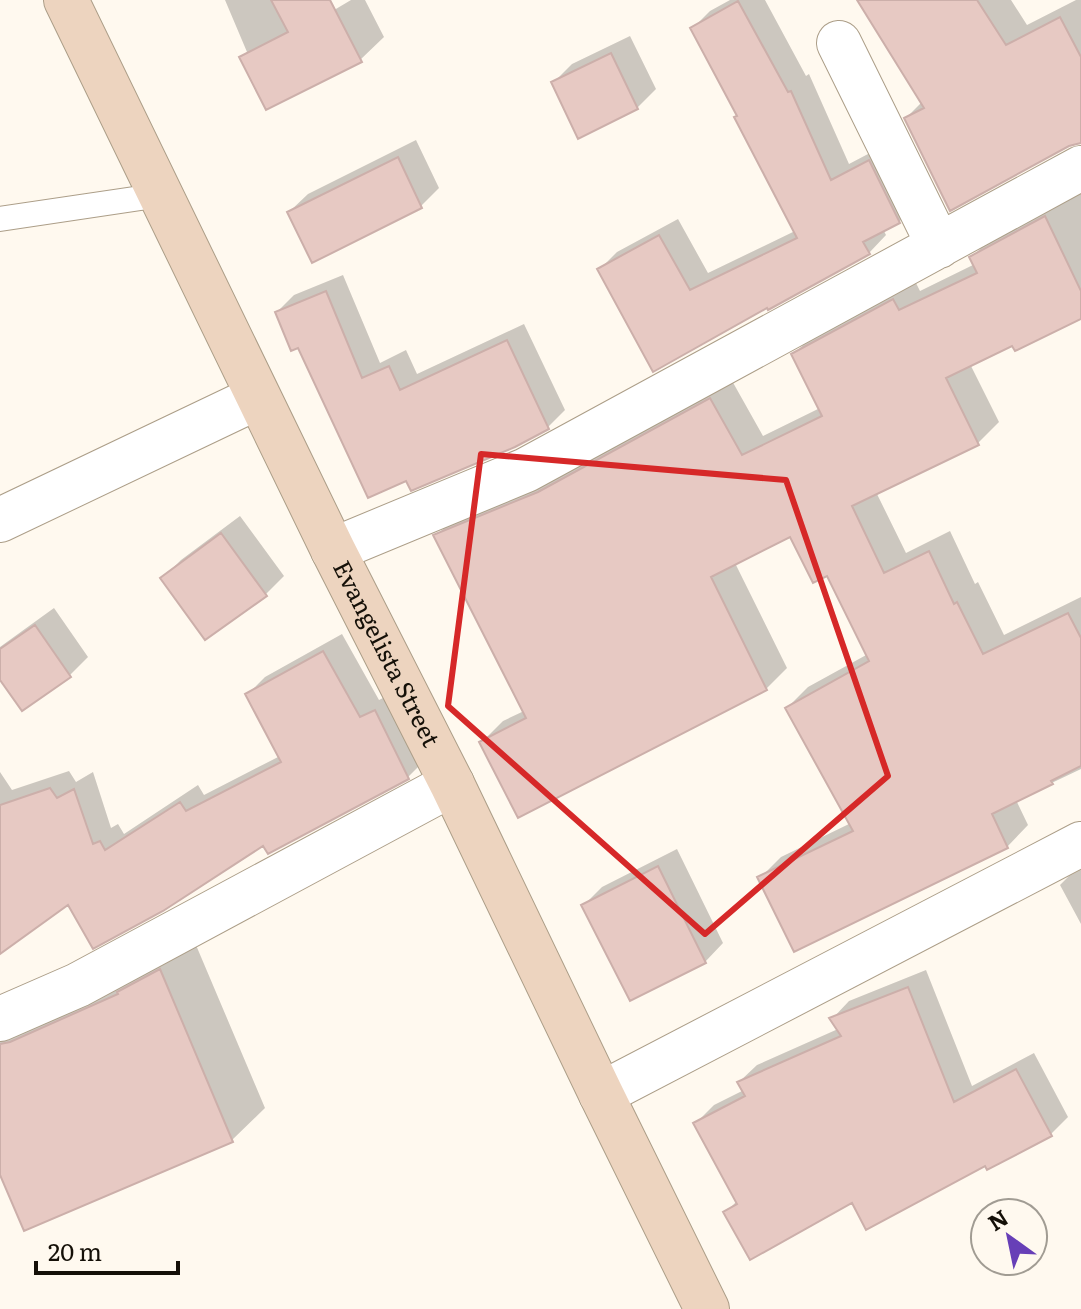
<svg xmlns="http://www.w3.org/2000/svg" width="1081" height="1309" viewBox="0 0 1081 1309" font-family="Literata,serif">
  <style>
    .shadow { fill: #0003 }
    .building { fill: #e7c9c3; stroke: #ccafaa; stroke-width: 2 }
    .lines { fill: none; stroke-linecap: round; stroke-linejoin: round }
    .lane-casing { stroke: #ac9e88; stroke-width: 26 }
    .street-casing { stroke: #ac9e88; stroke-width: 46 }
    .secondary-casing { stroke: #ac9e88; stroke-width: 46 }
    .lane { stroke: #fff; stroke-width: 24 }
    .street { stroke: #fff; stroke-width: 44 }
    .secondary { stroke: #edd4bf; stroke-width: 44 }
    .marked { fill: none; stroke: #d62828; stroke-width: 6; stroke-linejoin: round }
    .labels { text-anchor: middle; stroke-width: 7; stroke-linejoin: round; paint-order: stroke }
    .street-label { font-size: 24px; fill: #151008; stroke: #fff9ef }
  </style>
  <rect width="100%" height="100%" fill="#fff9ef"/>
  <path class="shadow" d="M225 0H306L319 19 351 0H365L384 37 360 60 242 58 247 52Z
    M730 0H765L806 76 809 74 849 164 887 144 917 204 899 222 883 229 886 235 869 253 768 305 654 370 599 270 617 252 678 219 708 273 795 231 739 115 692 29 710 11Z
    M866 0H1011L1027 25 1076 0H1081V141L906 118 922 102Z
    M630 36 656 89 637 108 554 82 572 64Z
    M416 140 439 188 421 206 289 212 308 194Z
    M1081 189V316L1013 343 970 364 999 422 978 443 876 492 906 553 950 531 975 584 978 582 1004 635 1081 597V769L1016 800 1028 825 1007 847 760 878 781 857 851 823 787 708 808 687 868 654 828 574 791 534 735 563 787 668 766 689 482 742 503 721 524 711 436 536 457 515 731 379 763 436 820 408 794 354 815 333 914 279 920 291 975 264 971 258 992 237Z
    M343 275 380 363 406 350 417 374 524 324 565 410 547 428 412 488 299 346 277 312 294 295Z
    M240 516 284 576 266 594 205 638 163 578 181 560Z
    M54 608 88 657 70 675 39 697 0 676V647Z
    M342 634 379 700 393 693 426 759 408 777 264 843 69 902 0 952V772L12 790 69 771 76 782 93 772 111 828 118 824 124 834 198 785 204 795 280 756 247 695 265 677Z
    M677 849 723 943 705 962 584 905 602 887Z
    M1081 870V924L1060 885 1069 876Z
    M193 938 265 1108 232 1140 0 1170V1027Z
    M926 970 972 1086 1034 1053 1068 1117 1051 1134 986 1163 852 1200 726 1212 737 1201 696 1123 714 1105 744 1090 739 1082 757 1065 838 1029 832 1019 849 1001Z"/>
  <path class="building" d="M271 0H330L362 62 266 110 239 57 288 32Z
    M857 0H977L1006 45 1060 17 1081 57V143L1069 146 950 211 904 118 924 108Z
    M738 1 788 92 791 91 831 180 869 160 900 223 863 242 870 254 768 310 767 308 653 372 597 269 659 235 690 290 797 238 734 117 737 116 690 28Z
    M611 53 638 109 578 139 551 82Z
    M398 157 422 208 312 263 287 212Z
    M1045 216 1081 291V319L1015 351 1012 346 946 378 979 445 852 506 884 573 929 551 954 604 957 602 983 654 1068 613 1081 638V766L1051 781 1053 784 992 814 1008 848 794 952 757 877 853 831 785 708 869 661 827 576 813 583 790 537 711 577 767 690 518 818 479 742 526 718 433 535 538 492 710 398 742 455 822 416 791 354 893 299 899 310 977 273 969 257Z
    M326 291 362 378 389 366 400 390 507 340 549 429 515 447 411 491 406 481 368 498 298 348 291 351 275 312Z
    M221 533 267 596 205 640 160 578Z
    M35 625 71 677 22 711 0 680V649Z
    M323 651 360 717 375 710 409 779 268 854 263 846 163 911 93 949 68 905 0 954V805L50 788 57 798 74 789 93 844 100 841 105 850 180 802 186 811 281 762 245 694Z
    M658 866 706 963 630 1001 581 905Z
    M160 969 233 1142 24 1231 0 1175V1044L10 1042 118 994 117 992Z
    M908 987 954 1102 1016 1069 1052 1136 987 1170 985 1166 866 1230 852 1203 750 1260 723 1212 737 1204 693 1123 745 1096 737 1082 841 1036 829 1018Z"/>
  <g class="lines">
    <g class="lane-casing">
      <path id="lane" d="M0 219 161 195"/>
    </g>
    <g class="street-casing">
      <path id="street" d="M839 43 939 246
        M0 520 258 397
        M333 550 526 470 1081 168
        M0 1019 78 985 452 784
        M601 1094 1081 844"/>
    </g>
    <g class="secondary-casing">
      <g id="secondary">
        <path id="s1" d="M66 0 333 550 452 784 601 1094 707 1309"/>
      </g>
    </g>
    <use href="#lane" class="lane"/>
    <use href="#street" class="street"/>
    <use href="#secondary" class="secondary"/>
  </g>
  <path class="marked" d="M481 454 786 480 888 776 705 934 448 706Z"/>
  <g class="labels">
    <g class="street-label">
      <text dy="8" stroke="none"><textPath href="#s1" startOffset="728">Evangelista Street</textPath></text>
    </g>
  </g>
  <g transform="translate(1009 1237) rotate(327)"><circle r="38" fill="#fff9ef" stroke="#a19c93" stroke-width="2"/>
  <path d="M0-6L14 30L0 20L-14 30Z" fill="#673fb7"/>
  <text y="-12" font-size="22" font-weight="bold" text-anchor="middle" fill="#151008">N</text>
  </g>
  <path d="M36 1261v12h142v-12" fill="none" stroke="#151008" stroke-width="4"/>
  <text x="48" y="1261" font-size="24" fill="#151008" stroke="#fff9ef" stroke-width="6" paint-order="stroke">20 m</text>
</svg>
